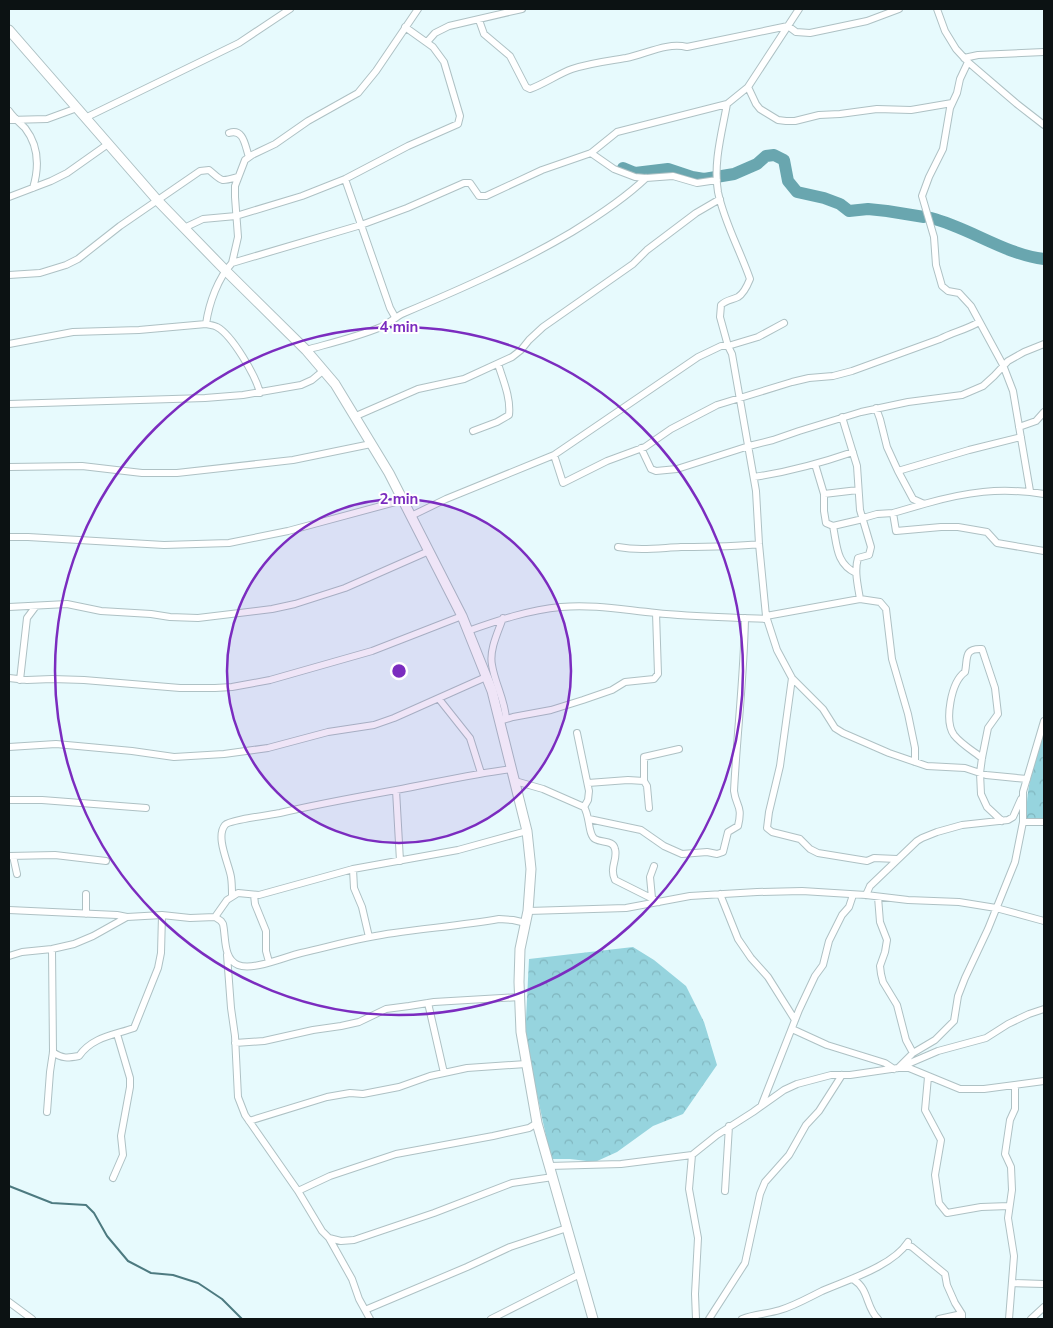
<svg xmlns="http://www.w3.org/2000/svg" width="1053" height="1328" viewBox="0 0 1053 1328" font-family="'Nunito Sans',sans-serif">
  <style>
    .forest { fill: url(#forest-crowns) }
    .lines { fill: none; stroke-linecap: round; stroke-linejoin: round }
    .stream { stroke: #4d7a80; stroke-width: 2 }
    .river { stroke: #69a6af; stroke-width: 12 }
    .street-casing { stroke: #aec1c4; stroke-width: 8 }
    .secondary-casing { stroke: #aec1c4; stroke-width: 11 }
    .street { stroke: #fff; stroke-width: 6 }
    .secondary { stroke: #fff; stroke-width: 9 }
    .ring { fill: none; stroke: #7b2cbf; stroke-width: 2.5 }
    .centre { fill: #7b2cbf; stroke: #fff; stroke-width: 2.5 }
    .ring-label { font-size: 15px; text-anchor: middle; font-weight: bold; fill: #7b2cbf; stroke: #fff; stroke-width: 4; stroke-linejoin: round; paint-order: stroke }
  </style>
  <defs>
    <pattern id="forest-crowns" width="20" height="18" patternUnits="userSpaceOnUse" patternTransform="scale(1.25)"><rect width="20" height="18" fill="#96d4de"/><path d="M2 6a3 3 0 1 1 6 0M12 15a3 3 0 1 1 6 0" fill="none" stroke="#80b5be"/></pattern>
  </defs>
  <rect width="100%" height="100%" fill="#e7fafd"/>
  <path class="forest" d="M1044 733V818H1027C1025 789 1035 760 1044 733Z
    M633 947 654 960 686 986 704 1022 717 1065 683 1114 653 1126 617 1152 595 1162 570 1159H551L525 1039 529 959Z"/>
  <g class="lines">
    <path class="stream" d="M9 1186 52 1203 86 1205 94 1213 107 1236 128 1261 151 1273 173 1275 198 1283 222 1299 242 1319"/>
    <path class="river" d="M623 168 635 173 668 169 692 177 704 179 734 174 757 164 766 156 774 155 784 160 788 181 797 192 824 198 840 204 849 211 868 209 887 211 924 217
      M931 218C970 228 1004 254 1044 259"/>
    <g class="street-casing">
      <path id="street" d="M937 9 945 31 956 49 968 62 1017 104 1044 125
        M479 20 484 34 510 56 526 87 530 89C544 84 558 74 572 69 590 63 608 61 626 58 646 54 667 42 687 47L788 26 796 32 810 33 867 21 899 9
        M427 42 435 33 449 26 522 9
        M964 58 978 55 1044 52
        M968 62 960 79 957 93 950 108 943 149 929 177 922 196 934 237 936 265 942 286 948 291 959 293 971 306 1003 365 1013 391 1030 491
        M748 87 756 104 760 109 778 120 786 121H795L819 115 840 114 877 109 911 110 952 103
        M727 104C722 132 713 163 718 192 724 222 740 250 750 279 748 284 743 294 738 297 732 300 726 300 721 305L720 317 728 346 758 337 784 323
        M9 111C13 117 19 122 25 128 39 146 39 168 33 188
        M85 118 239 43 290 9
        M9 120 47 119 77 108
        M229 133C244 128 245 146 249 157
        M591 153 614 169 635 177 646 178 673 176 697 183 717 180
        M345 179 390 308 395 317
        M9 197 51 181 67 173 108 144
        M184 228 203 219 236 216 302 196 345 179 408 146 458 124 460 116 444 62 433 47 405 27
        M232 263 238 237 235 197V186L245 160 252 155 275 144 308 121 358 93 376 71 418 9
        M9 275 40 273 66 265 78 259 120 226 200 171 209 170C223 182 220 182 238 177
        M206 324C209 303 218 278 232 263L361 225 407 208 464 183H470L479 196H486L542 170 591 153 617 132 727 104 748 87 799 9
        M9 344 73 332 139 330 206 324C209 325 214 325 217 327 232 335 256 376 260 393
        M306 350C331 343 357 337 381 327 390 323 395 317 404 313 461 289 518 264 572 232 598 216 624 199 646 178
        M9 404 205 398 243 395 301 385 312 380 324 370
        M876 408 880 419 887 447 898 471 913 499 924 504C966 492 1000 487 1044 494
        M356 416 418 389 464 379 512 357 521 350 529 340 543 327 633 264 647 250 696 213 720 199
        M842 417 857 466 860 510 871 547 869 555 858 558C854 571 858 586 860 599
        M1019 427 1036 421 1044 412
        M473 431 497 422 509 415C511 398 503 380 498 364
        M641 448 651 469 656 471 677 469 749 446 773 440 799 431 861 412 908 402 962 395 983 386 994 376 1008 361 1024 352 1044 344
        M554 455 563 483 607 461 645 447 671 429 717 405 792 382 809 378 833 376 852 371 940 339C953 332 966 330 979 322
        M815 464 824 494V511L826 523 833 526C837 545 836 564 856 573
        M9 467 82 466 142 473H177L293 460 371 444
        M898 471 969 450 1021 437
        M754 477C788 472 821 463 853 452
        M824 494 858 490
        M893 513 896 531 941 527H958L987 532 997 543 1044 551
        M411 516 446 499 554 455 698 357 721 346H728L732 354 756 491 759 544 766 616 777 650 792 678 823 709 835 728 843 733 889 753 927 766 965 768 986 775 1027 779
        M863 518 877 514 893 513 924 504
        M833 526 863 519
        M9 537H28L164 545 229 543 288 531 403 500
        M618 547C640 551 659 548 681 547 707 547 733 547 759 544
        M9 607 67 604 101 611 151 614 170 617 198 618 272 609 295 604 345 588 429 551
        M766 616 860 599 880 602 886 609 892 659 908 714 915 748V762
        M503 618C498 632 489 650 492 665 495 684 505 700 506 719
        M468 631C499 620 529 610 561 607 593 604 624 610 656 613 693 617 730 617 767 619
        M9 678 27 680 52 679 84 680 180 688H215L232 687 270 680 372 651 462 616
        M792 678 780 766 769 812 767 828 772 832 800 839 810 849 818 853 867 861 874 858 897 859
        M20 680 27 618 36 606
        M439 699 470 738 481 773
        M500 721 513 717 551 710 583 700 612 690 625 682 654 679 658 674 656 613
        M577 733 589 791 588 800 584 807
        M9 747 56 744 132 751 174 757 224 754 268 748 328 732 374 725 394 718 486 677
        M982 758C973 751 961 744 954 735 944 721 951 682 965 672 968 659 963 648 982 649L995 688 998 714 988 728 982 758 980 773 981 794 987 807 1002 821
        M515 781 543 789 584 807C590 816 588 835 595 839 602 843 613 840 615 849 618 860 609 867 615 880L659 902
        M644 781V757L679 749
        M588 783 628 780 644 781 647 786 649 808
        M396 790 400 861
        M9 800H42L146 808
        M589 819 641 830 664 846 682 854 707 852 717 854 723 852 728 832 738 826C743 805 736 807 734 791 737 733 744 676 745 618
        M1023 822H1044
        M9 856 55 855 106 861
        M13 856 17 874
        M353 869 354 888 362 907 369 937
        M720 894 738 939 751 958 768 977 795 1020
        M254 895 255 904 266 931V951L269 962
        M866 895 870 886 917 841 922 838 937 832 962 825 1008 820 1013 817 1021 799
        M232 896C232 889 232 883 231 877 229 864 215 837 225 825 229 820 270 815 280 813 318 804 357 797 396 790 434 783 472 774 512 769
        M878 897 880 922 887 940 885 952 880 966 881 974 883 982 897 1005 906 1040 913 1053
        M652 898 650 877 654 866
        M9 910 117 915 127 917
        M528 911 626 908 690 896 757 892 802 891 866 895 908 900 959 902 996 908 1044 921
        M86 914V894
        M215 917 227 900 238 893 259 895 353 869 458 850 527 831
        M227 955 231 1008 235 1036 238 1097 245 1115 298 1191 322 1231 329 1238 341 1241 354 1240 434 1213 512 1183 553 1177
        M9 956 22 952 52 949 74 944 93 936 127 917 162 915 190 918 215 917 221 921 223 924C226 937 223 959 238 965 253 971 284 957 301 953 332 946 362 937 394 933 429 928 464 925 499 919L513 920 526 923
        M428 1003 444 1073
        M792 1029 827 1045 885 1063 894 1069
        M235 1043 264 1041 313 1030 341 1026 359 1022 386 1009 409 1006 434 1002 520 997
        M53 1052C62 1059 68 1058 79 1056 92 1037 114 1035 134 1028L158 968 161 953 162 915
        M903 1066 938 1051 986 1038 1008 1024 1029 1014 1044 1009
        M898 1068 913 1053 935 1040 954 1021 958 996 965 978 988 929 1015 862 1023 822V792L1044 721
        M928 1077 925 1110 941 1140 935 1175 939 1203 947 1213 981 1207 1009 1206
        M762 1104 799 1010 815 976 823 965 829 941 842 915 849 907 853 895
        M47 1112 50 1072 53 1052 52 949
        M249 1121 327 1097 350 1093 363 1094 399 1087 430 1076 467 1068 526 1064
        M549 1166 621 1164 692 1155
        M113 1178 123 1155 121 1136 130 1087V1078L117 1034
        M298 1191 330 1176 396 1154 493 1136 529 1128 537 1123
        M725 1191 729 1126
        M329 1238 352 1279 359 1299 370 1319
        M907 1245 912 1247 945 1274 947 1285 955 1303 962 1314V1319
        M854 1280C869 1289 866 1308 878 1319
        M1012 1283 1044 1284
        M9 1302 32 1319
        M365 1310 467 1267 510 1247 567 1228
        M491 1319 580 1274
        M696 1319 695 1294 698 1238 689 1189 692 1155 717 1135 753 1112 784 1090 797 1084 831 1075H850L898 1068H909L960 1089H984L1044 1081
        M709 1319 745 1263 760 1194 765 1182 789 1155 806 1125 819 1111 842 1075
        M742 1319C755 1314 767 1314 780 1310 794 1306 808 1298 822 1291 847 1280 893 1266 908 1242
        M939 1319 962 1314
        M1009 1319 1014 1256 1008 1218 1012 1190 1011 1167 1005 1154 1010 1120 1015 1109V1085
        M1031 1319 1044 1307"/>
    </g>
    <g class="secondary-casing">
      <path id="secondary" d="M9 30 158 201 225 270 306 350 335 384 389 473 462 616 492 691 527 831 531 869 528 911 520 949 519 982 521 1032 537 1123 593 1319"/>
    </g>
    <use href="#street" class="street"/>
    <use href="#secondary" class="secondary"/>
  </g>
  <circle cx="399" cy="671" r="172" fill="#7b2cbf" fill-opacity=".12"/>
  <g class="ring">
    <circle cx="399" cy="671" r="172"/>
    <circle cx="399" cy="671" r="344"/>
  </g>
  <circle cx="399" cy="671" r="8" class="centre"/>
  <g class="ring-label">
    <text x="399" y="332">4 min</text>
    <text x="399" y="504">2 min</text>
  </g>
  <rect width="1053" height="1328" fill="none" stroke="#0c1213" stroke-width="20"/>
</svg>
